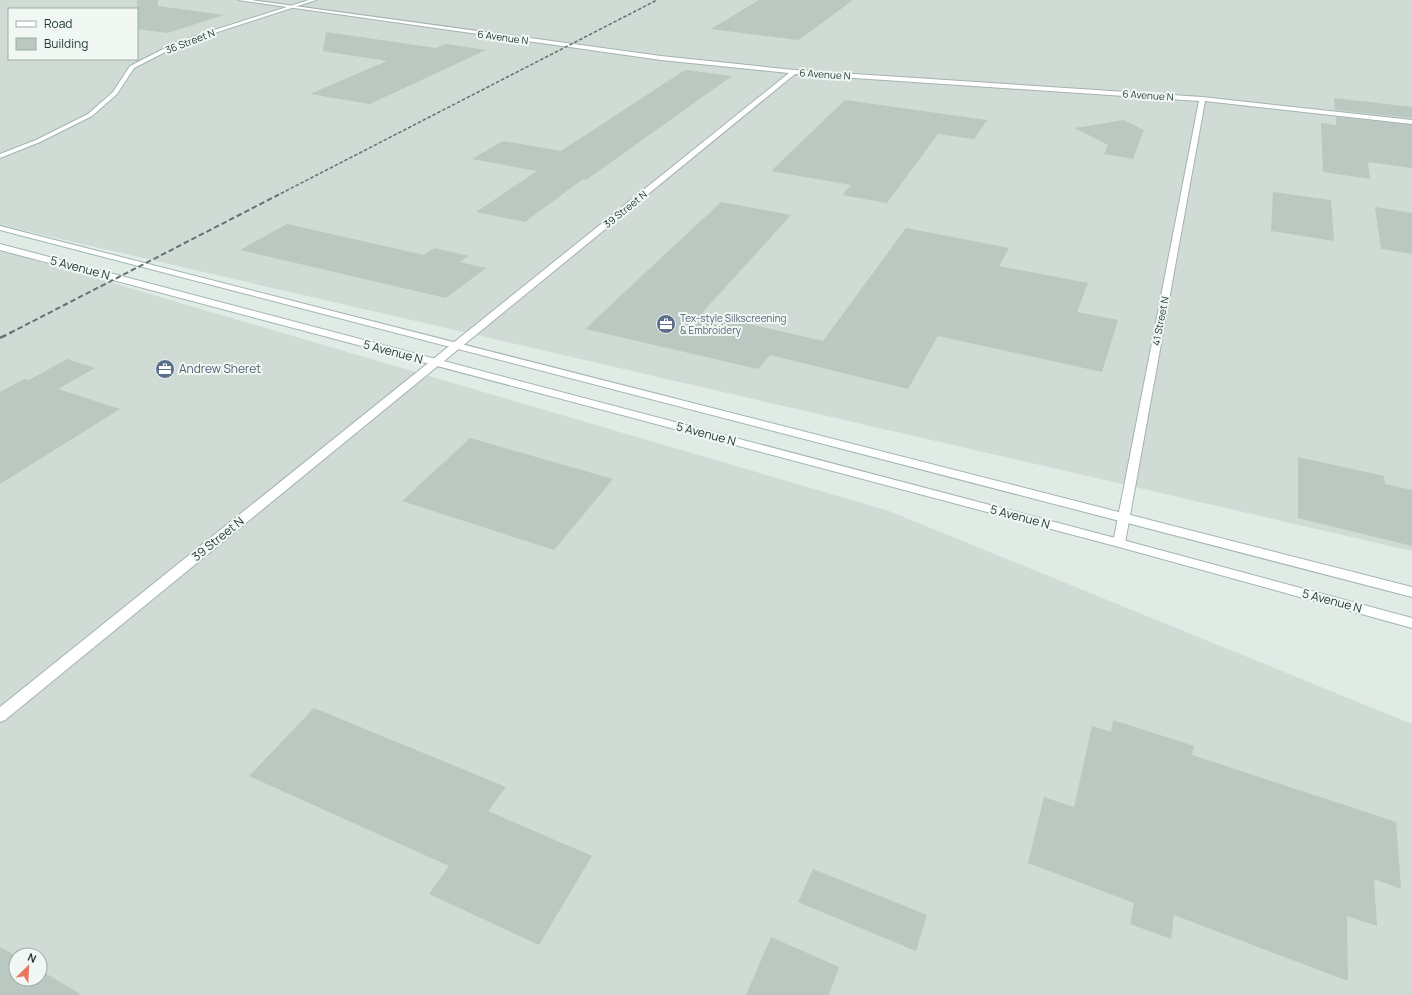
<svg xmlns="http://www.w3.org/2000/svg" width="1412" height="995" viewBox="0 0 1412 995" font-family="Manrope,sans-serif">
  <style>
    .built { fill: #cfdbd4; fill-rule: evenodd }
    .building { fill: #bac8c1 }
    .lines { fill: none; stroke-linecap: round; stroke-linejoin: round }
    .street-casing { stroke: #a4b3ac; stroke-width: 2 }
    .secondary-casing { stroke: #a0b6ac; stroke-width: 2 }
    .street { fill: #fff; fill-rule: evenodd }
    .secondary { fill: #fff; fill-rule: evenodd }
    .rail-far2 { stroke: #5d766d; stroke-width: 1.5; stroke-dasharray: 3.5 2; stroke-linecap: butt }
    .rail-far1 { stroke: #5d766d; stroke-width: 2; stroke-dasharray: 5.5 3; stroke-linecap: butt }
    .rail { stroke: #5d766d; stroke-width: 2.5; stroke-dasharray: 7 3.5; stroke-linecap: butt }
    .labels { text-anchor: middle; stroke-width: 4; stroke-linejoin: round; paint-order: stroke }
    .far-street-label { font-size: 10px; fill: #223b32; stroke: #f1f8f4 }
    .far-service-label { font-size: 10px; fill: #4e5e75; stroke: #f1f8f4; text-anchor: start }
    .street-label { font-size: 12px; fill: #223b32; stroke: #f1f8f4 }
    .service-label { font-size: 12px; fill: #4e5e75; stroke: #f1f8f4; text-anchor: start }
  </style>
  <rect width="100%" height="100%" fill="#e1ebe6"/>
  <path class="built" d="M0 0H1412V551L0 225ZM9 9H137V59H9Z
    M0 250 889 511 1412 724V995H0ZM16 955H40V979H16Z"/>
  <path class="building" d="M137 0H158V6L224 15 167 33 137 29Z
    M759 0H853L799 40 711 29Z
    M326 32 436 48 446 44 486 50 370 104 310 94 387 61 323 51Z
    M685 70 732 76 586 180 583 179 525 222 476 212 537 171 472 159 503 141 561 151Z
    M1334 98 1412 107V118L1335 110Z
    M845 100 987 120 974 139 938 134 887 203 842 195 851 185 771 171Z
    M1336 117 1412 125V168L1368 162 1370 179 1323 172 1321 123 1336 125Z
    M1123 120 1144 130 1133 159 1104 154 1108 145 1075 128Z
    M1273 192 1331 200 1334 241 1271 231Z
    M721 202 791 215 702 313 823 341 906 228 1009 248 999 266 1088 283 1077 312 1118 320 1102 372 938 336 908 389 770 355 758 369 585 329Z
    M1375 207 1412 213V254L1381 249Z
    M287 224 424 255 434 248 469 256 459 262 486 268 446 298 240 250Z
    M67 359 95 368 58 389 120 409 0 484V392L24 379 29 380Z
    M470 438 613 479 554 550 402 501Z
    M1298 457 1384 476 1385 484 1412 490V546L1298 518Z
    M314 708 506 787 488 811 592 856 539 945 429 894 449 866 249 776Z
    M1113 720 1194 746 1192 755 1396 822 1401 889 1374 879 1377 926 1347 916 1348 981 1174 915 1171 939 1130 924 1134 903 1028 863 1044 797 1074 807 1092 726 1111 732Z
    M813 869 927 915 916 951 798 902Z
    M771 937 839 967 829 995H746Z
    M0 947 16 956V979H40V970L82 995H0Z"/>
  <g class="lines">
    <g class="street-casing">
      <path id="street" d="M238 0H251L661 56 794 70 1202 97 1412 120V124L1205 101 1125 543 1123 546H1115L1113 543 1199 101 795 74 5 720 0 722V707L789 73 661 60Z"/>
    </g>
    <g class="secondary-casing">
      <path id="secondary" d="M309 0H316L181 44 134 68 117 94 92 116 40 142 0 158V154L36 140 88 114 113 92 130 66 177 42Z
        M0 226 1412 587V597L0 230Z
        M0 244 1119 539 1412 618V628L1119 547 0 250Z"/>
    </g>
    <use href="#street" class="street"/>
    <use href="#secondary" class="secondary"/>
    <path class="rail-far2" d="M276 196 657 0"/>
    <path class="rail-far1" d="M10 333 278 195"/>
    <path class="rail" d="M0 338 12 332"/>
  </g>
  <defs>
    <g id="office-disc" transform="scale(1)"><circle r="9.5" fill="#5c6f8a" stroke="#f1f8f4"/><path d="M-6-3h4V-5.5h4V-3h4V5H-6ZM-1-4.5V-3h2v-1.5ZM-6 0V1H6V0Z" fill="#fff"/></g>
  </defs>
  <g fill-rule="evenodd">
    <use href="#office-disc" x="666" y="324"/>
    <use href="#office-disc" x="165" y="369"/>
  </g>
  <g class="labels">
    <g class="far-street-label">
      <text transform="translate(503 37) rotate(8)" y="4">6 Avenue N</text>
      <text transform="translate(190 41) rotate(-21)" y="4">36 Street N</text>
      <text transform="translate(825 74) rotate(4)" y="4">6 Avenue N</text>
      <text transform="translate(1148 95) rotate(4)" y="4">6 Avenue N</text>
      <text transform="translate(625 209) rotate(-39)" y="4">39 Street N</text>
      <text transform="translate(1160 321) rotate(-79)" y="4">41 Street N</text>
    </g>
    <g class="far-service-label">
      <text x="680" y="322">Tex-style Silkscreening<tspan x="680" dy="12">&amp; Embroidery</tspan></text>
    </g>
    <g class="street-label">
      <text transform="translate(80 268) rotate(15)" y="4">5 Avenue N</text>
      <text transform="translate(393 352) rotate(15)" y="4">5 Avenue N</text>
      <text transform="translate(706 434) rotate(15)" y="4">5 Avenue N</text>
      <text transform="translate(1020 517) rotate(15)" y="4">5 Avenue N</text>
      <text transform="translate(218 539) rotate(-39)" y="4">39 Street N</text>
      <text transform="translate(1332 601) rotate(15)" y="4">5 Avenue N</text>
    </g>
    <g class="service-label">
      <text x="179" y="373">Andrew Sheret</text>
    </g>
  </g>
  <rect x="8" y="8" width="130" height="52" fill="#f1f8f4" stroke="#9eaca6"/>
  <rect x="16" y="21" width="20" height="6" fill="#ffffff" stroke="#9eaca6"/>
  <text x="44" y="28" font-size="12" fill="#223b32">Road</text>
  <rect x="16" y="38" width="20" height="12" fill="#bac8c1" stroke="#9eaca6"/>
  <text x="44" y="48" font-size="12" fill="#223b32">Building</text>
  <g transform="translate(28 967) rotate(24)"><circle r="19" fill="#f1f8f4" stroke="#9eaca6"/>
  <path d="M0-3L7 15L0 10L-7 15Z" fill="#eb755f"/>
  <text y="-6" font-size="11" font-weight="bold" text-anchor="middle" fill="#223b32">N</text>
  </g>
</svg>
